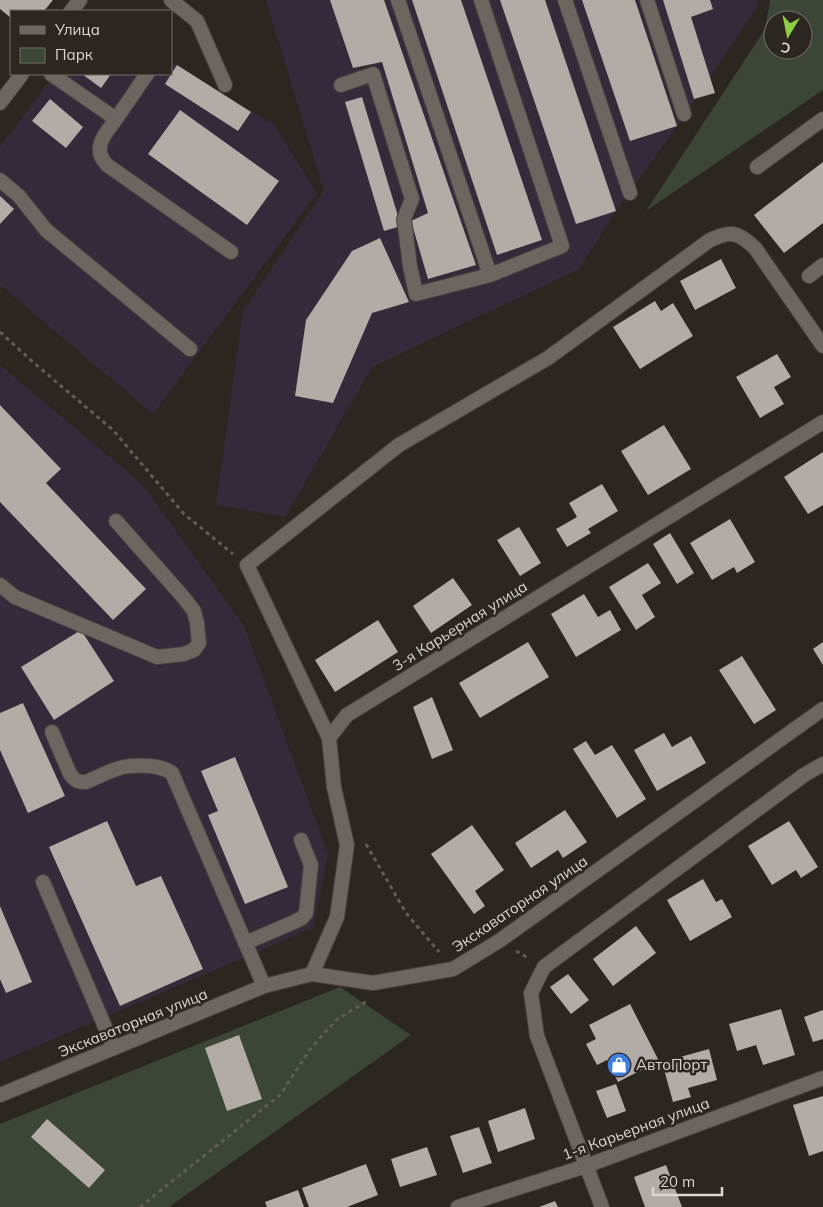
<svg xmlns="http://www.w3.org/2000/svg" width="823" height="1207" viewBox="0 0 823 1207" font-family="Mulish,sans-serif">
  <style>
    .industrial { fill: #352a39 }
    .green { fill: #3b4636; fill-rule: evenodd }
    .building { fill: #b3aba5 }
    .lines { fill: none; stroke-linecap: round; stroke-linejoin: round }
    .service-casing { stroke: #48433f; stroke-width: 16 }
    .minor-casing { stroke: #48433f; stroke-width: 16 }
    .path { stroke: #625c58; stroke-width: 3; stroke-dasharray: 4 4; stroke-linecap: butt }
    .service { stroke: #6c6560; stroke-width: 14 }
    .minor { stroke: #6c6560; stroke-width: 14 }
    .labels { text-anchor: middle; stroke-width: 5; stroke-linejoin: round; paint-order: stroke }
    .street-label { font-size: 15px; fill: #dbd6d3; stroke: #2c2621 }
    .poi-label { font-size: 15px; fill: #dbd6d3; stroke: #2c2621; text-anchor: start }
  </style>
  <rect width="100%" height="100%" fill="#2c2621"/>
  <path class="industrial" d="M266 0H759L758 5 677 126 616 211 579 269 372 367 285 517 216 505 243 311 324 191Z
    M171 62 274 125 317 193 153 414 0 285V147L55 74H171Z
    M0 365 142 484 244 626 328 854 313 928 0 1062Z"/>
  <path class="green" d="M770 0H823V90L646 211 765 29ZM773 20H803V50H773Z
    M340 987 411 1035 169 1207H0V1124Z"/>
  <path class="building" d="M0 0H53L44 11H11V18L0 9Z
    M330 0H384L476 265 428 279 411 221 428 213 382 62 353 68Z
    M412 0H461L542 240 497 255Z
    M500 0H545L616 211 576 224Z
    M582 0H635L677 126 630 141Z
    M663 0H710L713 9 691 17 715 93 694 99Z
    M177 65 251 112 238 131 165 84Z
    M82 74H111L101 88Z
    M362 97 401 226 384 231 345 102Z
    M50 99 83 127 66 148 32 121Z
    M180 110 279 181 247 225 148 154Z
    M823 162V223L784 253 754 215Z
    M0 196 14 209 0 224Z
    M380 238 409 302 372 313 333 403 295 396 306 320 352 251Z
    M721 259 736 288 695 310 680 281Z
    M655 301 661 311 673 303 693 336 640 369 613 327Z
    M777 354 791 377 774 387 784 404 760 418 736 377Z
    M0 405 61 469 46 483 146 589 113 620 0 502Z
    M664 425 691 469 648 495 621 451Z
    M823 452V505L808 514 784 477Z
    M602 484 618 511 588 529 591 533 567 547 556 529 577 517 569 503Z
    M730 519 755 562 737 573 734 567 712 580 690 543Z
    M519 527 541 563 520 576 497 540Z
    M670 533 694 573 677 584 653 544Z
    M648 563 661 583 642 595 655 617 636 630 609 587Z
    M453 578 472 605 431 633 413 606Z
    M584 594 598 617 610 610 621 630 576 657 551 614Z
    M378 620 398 652 335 692 315 660Z
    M81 630 114 681 54 720 21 667Z
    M528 642 549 677 480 718 459 683Z
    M823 642V665L813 649Z
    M742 656 776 710 754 724 719 670Z
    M432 697 453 750 432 759 413 707Z
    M23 703 65 796 28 813 0 750V713Z
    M664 733 672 747 691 736 706 763 657 791 634 750Z
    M586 741 595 755 612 745 646 799 617 818 573 749Z
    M235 757 288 887 245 904 208 815 218 811 201 771Z
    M565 810 587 842 563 858 558 850 531 868 515 843Z
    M107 821 136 886 161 876 203 969 120 1006 49 847Z
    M789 821 818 867 801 878 796 870 772 885 748 846Z
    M472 825 504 870 475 891 485 906 474 914 431 854Z
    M703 879 716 902 722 899 732 917 690 941 667 900Z
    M0 906 32 982 6 993 0 979Z
    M636 926 656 953 613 986 593 959Z
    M568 974 589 1000 571 1014 550 987Z
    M630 1004 659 1061 618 1082 607 1060 597 1065 586 1044 596 1039 589 1025Z
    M781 1009 795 1055 763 1065 756 1045 737 1051 729 1024Z
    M823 1010V1039L813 1042 804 1017Z
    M239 1035 262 1099 227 1111 205 1048Z
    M709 1049 717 1080 688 1088 691 1097 673 1102 662 1062Z
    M616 1084 626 1111 607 1118 596 1091Z
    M823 1096V1151L809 1156 793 1105Z
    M525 1108 535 1139 498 1152 488 1121Z
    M47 1119 105 1170 89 1188 31 1137Z
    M479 1127 492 1163 463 1173 450 1136Z
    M427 1147 437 1175 400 1187 391 1159Z
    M366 1164 378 1195 347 1207H309L302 1188Z
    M666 1165 682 1207H645L634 1177Z
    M298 1190 304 1207H267L265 1202Z
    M555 1201 558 1207H539Z"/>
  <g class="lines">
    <g class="service-casing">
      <path id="service" d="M171 0 197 21 225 85
        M481 0 562 246 490 275
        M565 0 630 193
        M647 0 684 114
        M51 74 116 119 147 74
        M341 85 373 74 412 199 404 219 410 266 416 294 490 275 398 0
        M116 119C105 134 91 148 107 165L231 252
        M757 167 823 119
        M0 180 19 196 46 230 190 349
        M809 276 823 265
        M0 585 15 597 157 657 184 654 194 650 199 643 197 623 194 611 184 598 116 521
        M52 732 70 774C75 781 78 782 86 782 112 771 121 763 150 766 158 767 165 768 172 773L264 986
        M329 738 247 565 399 445 548 358 710 240C731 231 737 231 755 248L823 346
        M43 882 114 1048
        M245 943 294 922 302 918 306 913 311 865 301 840"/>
    </g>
    <g class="minor-casing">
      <path id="minor" d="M71 11 80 0
        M0 103 22 74
        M312 974 337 917 347 845 334 787 329 738 347 715 823 422
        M0 1095 264 986 312 974 373 983 453 969 499 941 823 709
        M458 1207 586 1166 823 1078
        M602 1207 537 1036 531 993 544 967 804 775 823 764"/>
    </g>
    <path class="path" d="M0 332 34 363 113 430 184 514 233 554
      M366 844 406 913 439 952
      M516 951 528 958
      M140 1207 280 1095 311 1048 336 1020 367 1001"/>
    <use href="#service" class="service"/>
    <use href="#minor" class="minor"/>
  </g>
  <defs>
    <g id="shop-disc" transform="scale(1.25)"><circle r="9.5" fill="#3f7fe0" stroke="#2c2621"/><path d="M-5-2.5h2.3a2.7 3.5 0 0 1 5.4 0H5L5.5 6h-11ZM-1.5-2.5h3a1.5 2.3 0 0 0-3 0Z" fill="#fff"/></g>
  </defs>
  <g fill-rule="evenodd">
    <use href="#shop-disc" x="619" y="1065"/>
  </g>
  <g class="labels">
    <g class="street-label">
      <text transform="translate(460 626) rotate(-32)" y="5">3-я Карьерная улица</text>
      <text transform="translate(520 904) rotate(-34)" y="5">Экскаваторная улица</text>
      <text transform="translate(133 1023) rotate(-22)" y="5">Экскаваторная улица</text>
      <text transform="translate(636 1129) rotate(-20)" y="5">1-я Карьерная улица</text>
    </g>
    <g class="poi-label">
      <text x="636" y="1070">АвтоПорт</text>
    </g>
  </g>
  <rect x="10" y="10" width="162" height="65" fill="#2c2621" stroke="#726c68"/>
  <rect x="20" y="26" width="25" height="8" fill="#6c6560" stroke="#726c68"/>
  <text x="55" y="35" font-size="15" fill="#dbd6d3">Улица</text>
  <rect x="20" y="48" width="25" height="15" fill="#3b4636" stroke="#726c68"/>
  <text x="55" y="60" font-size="15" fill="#dbd6d3">Парк</text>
  <g transform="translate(788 35) rotate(190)"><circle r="24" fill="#2c2621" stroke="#726c68"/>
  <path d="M0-4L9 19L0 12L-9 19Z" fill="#8fcd42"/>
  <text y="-8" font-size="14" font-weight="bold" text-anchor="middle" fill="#dbd6d3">С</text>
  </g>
  <path d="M653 1187v8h69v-8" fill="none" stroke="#dbd6d3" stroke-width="2.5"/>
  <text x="660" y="1187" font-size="15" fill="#dbd6d3" stroke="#2c2621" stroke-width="4" paint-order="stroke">20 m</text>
</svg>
